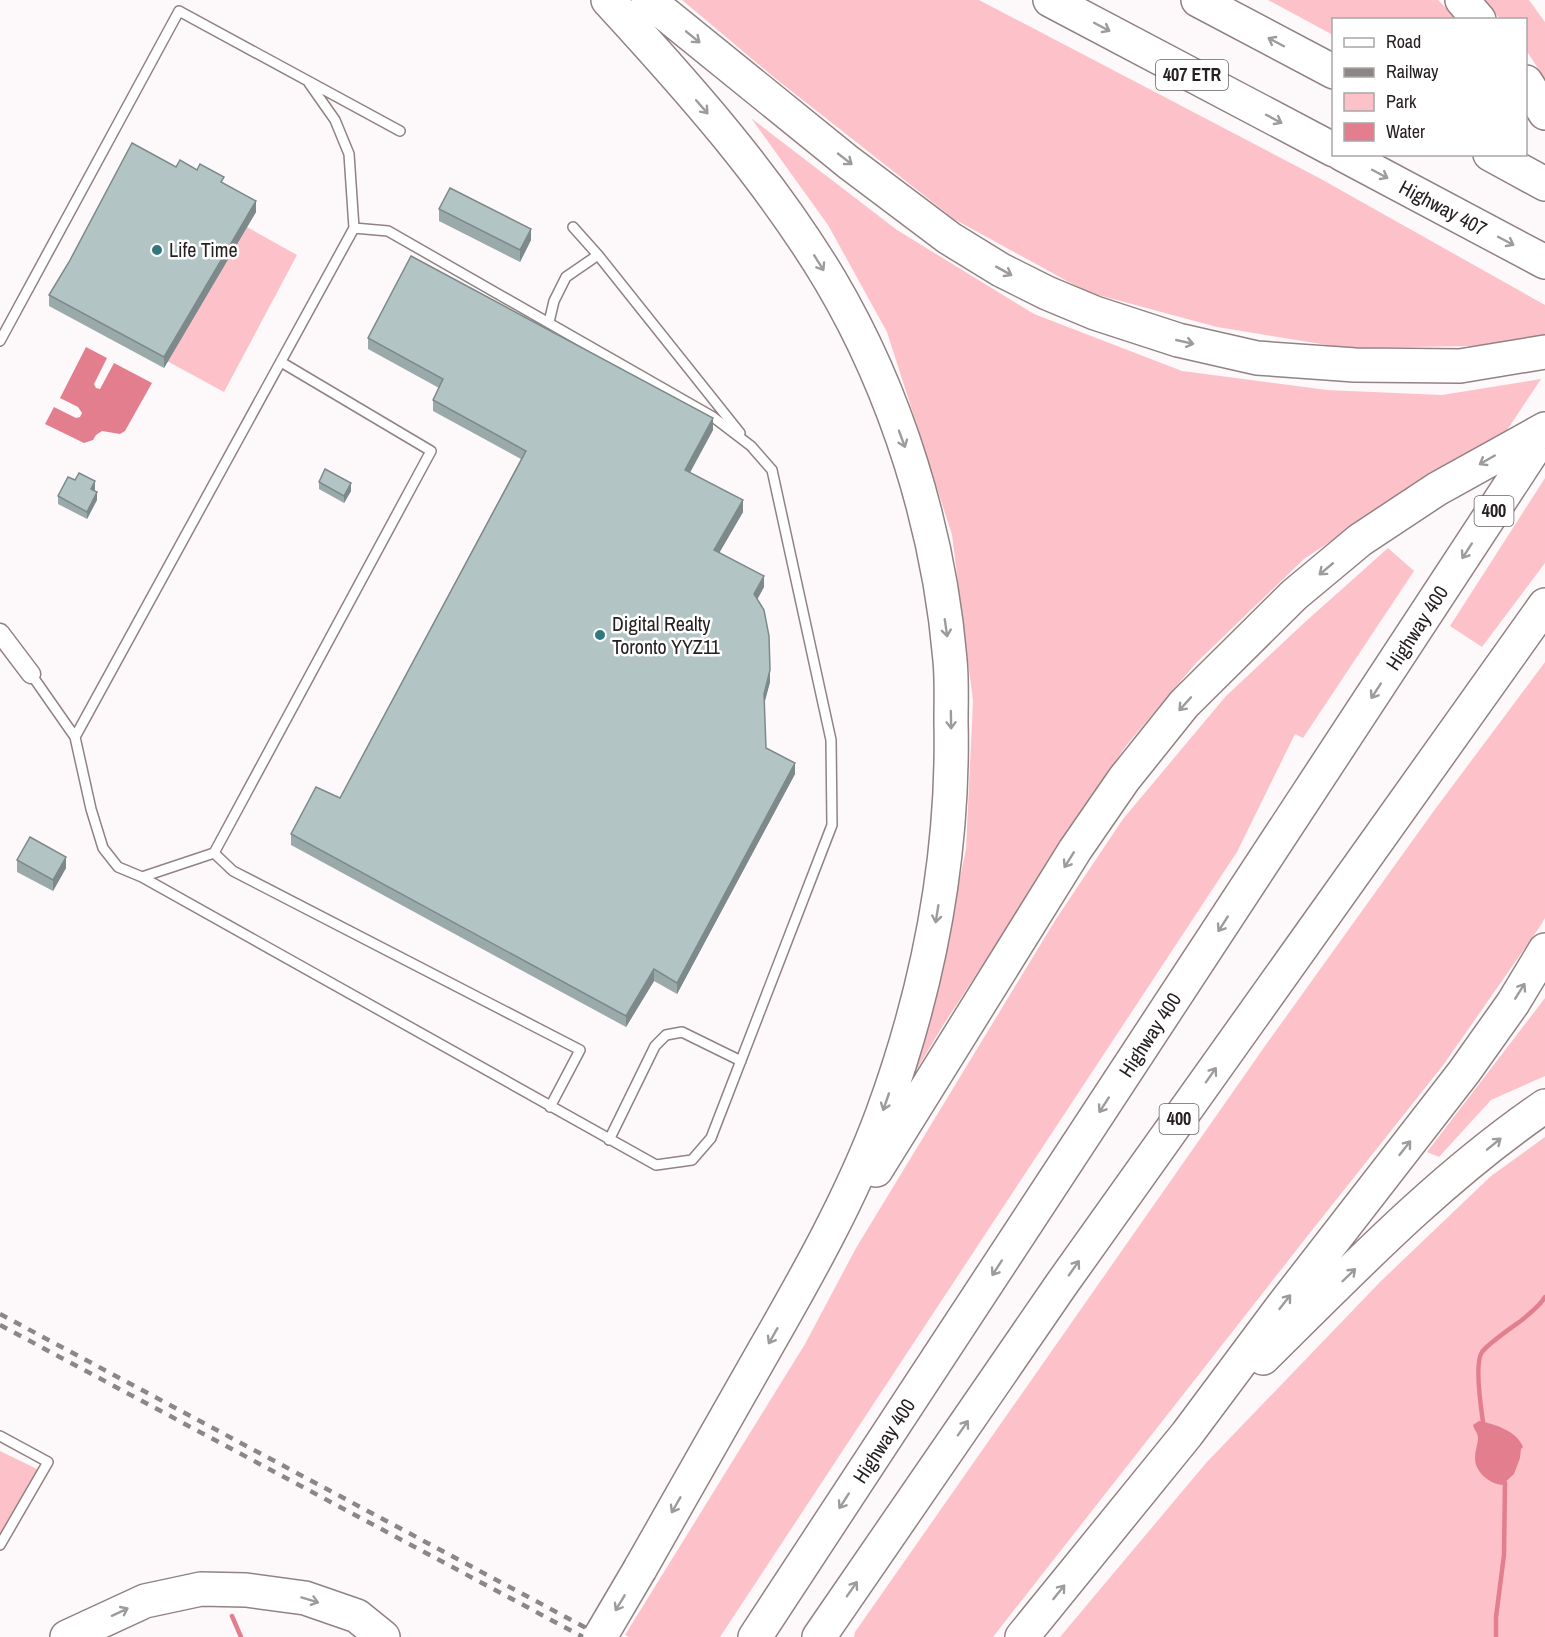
<svg xmlns="http://www.w3.org/2000/svg" width="1545" height="1637" viewBox="0 0 1545 1637" font-family="'Archivo Narrow',sans-serif">
  <style>
    .green { fill: #fdc2c9 }
    .water { fill: #e37e8e }
    .lines { fill: none; stroke-linecap: round; stroke-linejoin: round }
    .stream { stroke: #e37e8e; stroke-width: 4.5 }
    .service-casing { stroke: #918283; stroke-width: 12 }
    .minor-casing { stroke: #918283; stroke-width: 21 }
    .motorway-casing { stroke: #918283; stroke-width: 36 }
    .service { stroke: #fff; stroke-width: 9 }
    .minor { stroke: #fff; stroke-width: 18 }
    .motorway { stroke: #fff; stroke-width: 33 }
    .rail { stroke: #8c8787; stroke-width: 4.5; stroke-dasharray: 8 8; stroke-linecap: butt }
    .motorway-bridge-casing { stroke: #918283; stroke-width: 36; stroke-linecap: butt }
    .motorway-bridge { stroke: #fff; stroke-width: 33 }
    .wall { fill: #9aa9a9 }
    .shaded-wall { fill: #7d898a }
    .building { fill: #b3c4c5; stroke: #7d898a; stroke-width: 1.5 }
    .oneway { stroke: #9d9b9b }
    .poi-dot { fill: #2f787b; stroke: #fff; stroke-width: 2 }
    .labels { text-anchor: middle; stroke-width: 5; stroke-linejoin: round; paint-order: stroke }
    .shield { fill: #fff; stroke: #676363; stroke-width: 1.5 }
    .shield-label { font-size: 18px; font-weight: bold; fill: #262020 }
    .street-label { font-size: 20px; fill: #262020; stroke: #fff }
    .poi-label { font-size: 20px; fill: #262020; stroke: #fff; text-anchor: start }
  </style>
  <rect width="100%" height="100%" fill="#fdf9fa"/>
  <path class="green" d="M682 0H979L1321 179 1545 305V338L1472 346 1346 348 1217 327 1087 292 954 219 776 79Z
    M1268 0H1438L1457 19 1334 20 1333 35Z
    M1484 0H1529L1545 22V79L1526 50V20L1500 19Z
    M751 118 897 230 1034 314 1182 371 1327 390 1442 395 1541 379 1505 433 1432 474 1304 559 1196 663 1125 747 942 1027 898 1101 938 983 966 849 973 701 952 535 887 332 828 225Z
    M247 227 297 255 224 392 167 361Z
    M1545 478V563L1482 647 1450 626Z
    M1388 548 1414 571 1303 738 1295 734 1237 852 720 1637H629L625 1635 805 1344 856 1248 1056 919 1123 819 1226 696 1304 623Z
    M1545 662V918L1541 925 1444 1064 1309 1234 993 1637H854L855 1632 1265 1046 1433 812Z
    M1545 998V1076L1491 1100 1439 1157 1427 1152Z
    M1545 1137V1637H1060L1206 1463 1381 1281 1491 1176Z
    M0 1451 39 1470 0 1548Z"/>
  <path class="water" d="M86 347 107 358 94 384 96 388 100 389 114 363 152 383 125 431 120 434 102 431 96 435 93 440 84 443 45 424 54 407 76 418 80 417 82 413 78 407 60 398Z
    M1479 1421C1495 1424 1517 1431 1523 1447L1521 1449 1520 1458 1514 1474 1502 1485C1489 1484 1474 1471 1475 1457 1475 1450 1478 1444 1478 1438 1478 1433 1474 1430 1473 1425Z"/>
  <g class="lines">
    <path class="stream" d="M1483 1422C1481 1408 1474 1363 1482 1352 1489 1343 1511 1328 1522 1320 1531 1312 1539 1307 1545 1297
      M232 1616 241 1637
      M1496 1637V1617L1504 1555 1505 1483"/>
    <g class="service-casing">
      <path id="service" d="M309 83 335 120 349 154 354 228
        M573 227 598 255 740 433
        M549 322 554 301 566 277 598 255
        M0 341 179 11 400 131
        M31 674 75 737 91 809 103 848 118 867 142 877 656 1165 692 1160 711 1138 832 825 831 740 772 470 751 446 713 417 388 231 354 228 75 737
        M214 853 431 451 281 362
        M142 877 214 853 233 871 580 1050 550 1107
        M609 1140 655 1046 666 1035 682 1032 741 1061
        M0 1436 48 1462 0 1545"/>
    </g>
    <g class="minor-casing">
      <path id="minor" d="M0 633 31 674"/>
    </g>
    <g class="motorway-casing">
      <path id="motorway" d="M608 0C688 87 769 178 830 280 897 393 939 530 950 660 952 681 951 701 951 722 954 858 929 987 882 1115 852 1196 808 1274 765 1349 723 1422 682 1496 640 1569
        M648 0 848 162 949 238 1001 270 1047 293 1095 313 1178 340 1257 358 1355 365 1460 366 1545 352
        M1050 0 1334 150
        M1198 0 1334 72
        M1462 0 1479 20
        M1526 82 1545 113
        M1342 154 1545 262
        M1490 154 1545 184
        M876 1170 1075 850 1124 779 1184 704 1294 595 1360 540 1437 489 1545 429
        M1263 1358C1352 1270 1441 1177 1545 1106
        M67 1637 145 1601 201 1589 246 1590 305 1598 357 1616 383 1637
        M755 1637 1545 432
        M819 1637 1061 1285 1545 605
        M1022 1637 1187 1434 1281 1308 1464 1072 1513 1003 1545 950"/>
    </g>
    <use href="#service" class="service"/>
    <use href="#minor" class="minor"/>
    <use href="#motorway" class="motorway"/>
    <path class="rail" d="M0 1314 603 1637
      M0 1325 583 1637"/>
    <g class="motorway-bridge-casing">
      <path id="motorway-bridge" d="M600 1637 640 1569"/>
    </g>
    <use href="#motorway-bridge" class="motorway-bridge"/>
  </g>
  <path class="wall" d="M197 170 224 184 256 212 164 368 49 306V295Z
    M439 209 531 240 520 262 439 221Z
    M368 338 713 430 690 473 743 512 719 553 764 587 757 600 770 682 764 703 766 748 795 774 677 994 654 981 626 1027 291 845V834L340 798 521 459 433 411V400L439 388 368 349Z
    M319 482 351 491 344 503 319 489Z
    M95 489 94 491 97 500 87 519 58 504V496Z
    M17 860 66 868 53 891 17 872Z"/>
  <path class="shaded-wall" d="M256 201V212L164 368V357Z
    M531 229V240L520 262V250Z
    M713 418V430L685 481V470Z
    M95 481V489L91 497V489Z
    M351 483V491L344 503V496Z
    M97 492V500L87 519V512Z
    M743 500V512L714 562V550Z
    M764 576V587L754 605V594Z
    M770 670V682L764 705V694Z
    M795 763V774L677 994V983Z
    M66 857V868L53 891V880Z
    M654 969V981L626 1027V1016Z"/>
  <path class="building" d="M132 143 176 167 180 160 197 170 200 164 224 177 221 182 256 201 164 357 49 295 69 262Z
    M450 188 531 229 520 250 439 209Z
    M411 256 713 418 685 470 743 500 714 550 764 576 754 594 764 610 769 636 770 670 764 694 766 748 795 763 677 983 654 969 626 1016 291 834 316 787 340 798 526 451 433 400 443 379 368 338Z
    M325 469 351 483 344 496 319 482Z
    M79 473 95 481 91 489 97 492 87 512 58 496 68 477 75 480Z
    M30 837 66 857 53 880 17 860Z"/>
  <defs><path id="oneway-shaft" d="M-6 0H5M1.5-3L5.5 0L1.5 3" fill="none" stroke-width="1.6" stroke-linecap="round" stroke-linejoin="round" transform="scale(1.5)"/></defs>
  <g class="oneway">
    <use href="#oneway-shaft" transform="translate(1102 27) rotate(28)"/>
    <use href="#oneway-shaft" transform="translate(693 37) rotate(39)"/>
    <use href="#oneway-shaft" transform="translate(1276 42) rotate(-152)"/>
    <use href="#oneway-shaft" transform="translate(702 107) rotate(49)"/>
    <use href="#oneway-shaft" transform="translate(1274 119) rotate(28)"/>
    <use href="#oneway-shaft" transform="translate(845 159) rotate(38)"/>
    <use href="#oneway-shaft" transform="translate(1380 174) rotate(28)"/>
    <use href="#oneway-shaft" transform="translate(1506 241) rotate(28)"/>
    <use href="#oneway-shaft" transform="translate(819 263) rotate(58)"/>
    <use href="#oneway-shaft" transform="translate(1004 271) rotate(29)"/>
    <use href="#oneway-shaft" transform="translate(1185 342) rotate(13)"/>
    <use href="#oneway-shaft" transform="translate(902 439) rotate(70)"/>
    <use href="#oneway-shaft" transform="translate(1487 460) rotate(150)"/>
    <use href="#oneway-shaft" transform="translate(1467 551) rotate(123)"/>
    <use href="#oneway-shaft" transform="translate(1326 569) rotate(140)"/>
    <use href="#oneway-shaft" transform="translate(946 628) rotate(82)"/>
    <use href="#oneway-shaft" transform="translate(1376 691) rotate(123)"/>
    <use href="#oneway-shaft" transform="translate(1185 704) rotate(132)"/>
    <use href="#oneway-shaft" transform="translate(951 720) rotate(89)"/>
    <use href="#oneway-shaft" transform="translate(1069 860) rotate(122)"/>
    <use href="#oneway-shaft" transform="translate(937 914) rotate(99)"/>
    <use href="#oneway-shaft" transform="translate(1223 924) rotate(123)"/>
    <use href="#oneway-shaft" transform="translate(1520 991) rotate(-58)"/>
    <use href="#oneway-shaft" transform="translate(1211 1075) rotate(-55)"/>
    <use href="#oneway-shaft" transform="translate(886 1102) rotate(109)"/>
    <use href="#oneway-shaft" transform="translate(1104 1105) rotate(123)"/>
    <use href="#oneway-shaft" transform="translate(1494 1144) rotate(-39)"/>
    <use href="#oneway-shaft" transform="translate(1405 1148) rotate(-52)"/>
    <use href="#oneway-shaft" transform="translate(997 1268) rotate(123)"/>
    <use href="#oneway-shaft" transform="translate(1074 1268) rotate(-55)"/>
    <use href="#oneway-shaft" transform="translate(1349 1275) rotate(-44)"/>
    <use href="#oneway-shaft" transform="translate(1285 1302) rotate(-52)"/>
    <use href="#oneway-shaft" transform="translate(773 1336) rotate(120)"/>
    <use href="#oneway-shaft" transform="translate(963 1428) rotate(-55)"/>
    <use href="#oneway-shaft" transform="translate(844 1501) rotate(123)"/>
    <use href="#oneway-shaft" transform="translate(676 1505) rotate(120)"/>
    <use href="#oneway-shaft" transform="translate(852 1589) rotate(-55)"/>
    <use href="#oneway-shaft" transform="translate(1059 1592) rotate(-51)"/>
    <use href="#oneway-shaft" transform="translate(310 1600) rotate(17)"/>
    <use href="#oneway-shaft" transform="translate(620 1603) rotate(121)"/>
    <use href="#oneway-shaft" transform="translate(120 1612) rotate(-25)"/>
  </g>
  <g class="poi-dot">
    <circle cx="157" cy="250" r="6"/>
    <circle cx="600" cy="635" r="6"/>
  </g>
  <g class="labels">
    <g class="shield">
      <rect x="1156" y="60" width="72" height="30" rx="4.5"/>
      <rect x="1474.5" y="496" width="39" height="30" rx="4.5"/>
      <rect x="1159.5" y="1104" width="39" height="30" rx="4.5"/>
    </g>
    <g class="shield-label">
      <text x="1192" y="81">407 ETR</text>
      <text x="1494" y="517">400</text>
      <text x="1179" y="1125">400</text>
    </g>
    <g class="street-label">
      <text transform="translate(1443 208) rotate(28)" y="7">Highway 407</text>
      <text transform="translate(1417 628) rotate(-57)" y="7">Highway 400</text>
      <text transform="translate(1150 1035) rotate(-57)" y="7">Highway 400</text>
      <text transform="translate(884 1441) rotate(-57)" y="7">Highway 400</text>
    </g>
    <g class="poi-label">
      <text x="169" y="257">Life Time</text>
      <text x="612" y="631">Digital Realty<tspan x="612" dy="23">Toronto YYZ11</tspan></text>
    </g>
  </g>
  <rect x="1332" y="18" width="195" height="138" fill="#ffffff" stroke="#a8a6a6" stroke-width="1.5"/>
  <rect x="1344" y="38" width="30" height="9" fill="#ffffff" stroke="#a8a6a6" stroke-width="1.5"/>
  <text x="1386" y="48" font-size="18" fill="#262020">Road</text>
  <rect x="1344" y="68" width="30" height="9" fill="#8c8787" stroke="#a8a6a6" stroke-width="1.5"/>
  <text x="1386" y="78" font-size="18" fill="#262020">Railway</text>
  <rect x="1344" y="93" width="30" height="18" fill="#fdc2c9" stroke="#a8a6a6" stroke-width="1.5"/>
  <text x="1386" y="108" font-size="18" fill="#262020">Park</text>
  <rect x="1344" y="123" width="30" height="18" fill="#e37e8e" stroke="#a8a6a6" stroke-width="1.5"/>
  <text x="1386" y="138" font-size="18" fill="#262020">Water</text>
</svg>
